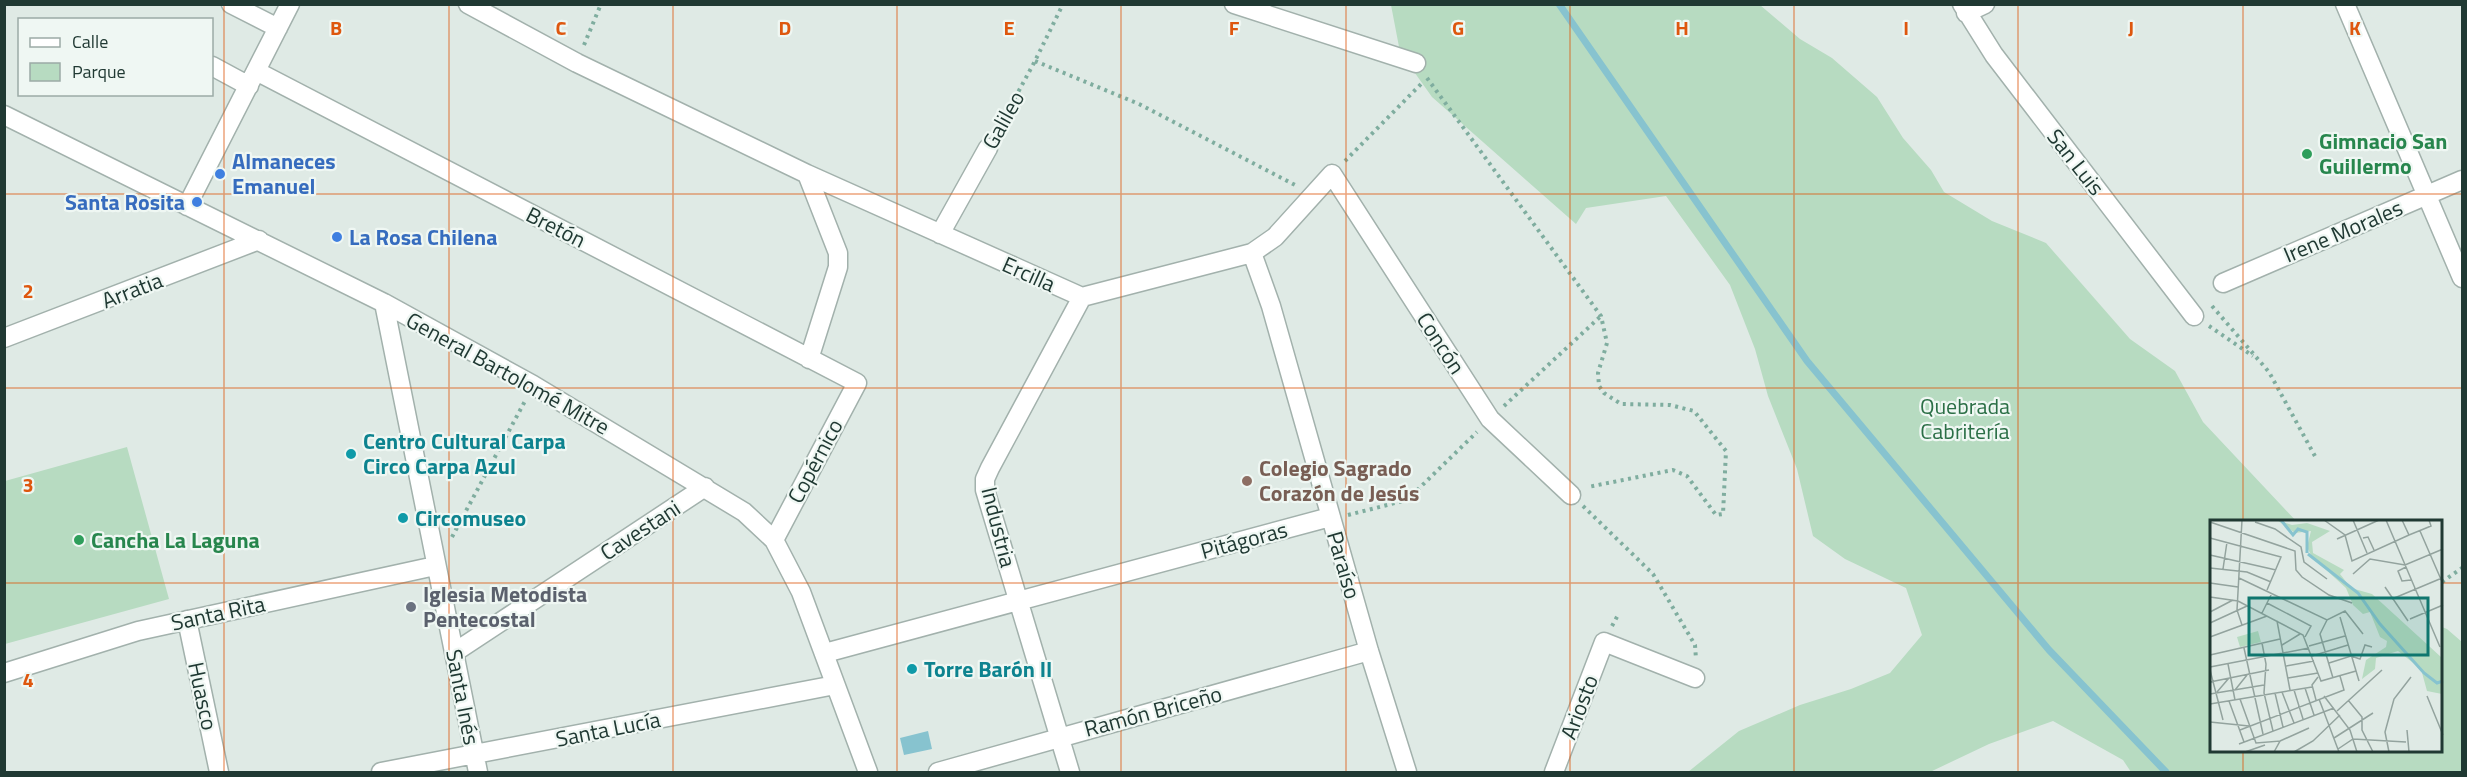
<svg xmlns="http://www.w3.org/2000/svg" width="2467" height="777" viewBox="0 0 2467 777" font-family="'Titillium Web',sans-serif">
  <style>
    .green { fill: #b7dbc1 }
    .water { fill: #87c3cf }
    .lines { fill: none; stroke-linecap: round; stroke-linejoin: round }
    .stream { stroke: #87c3cf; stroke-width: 7 }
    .minor-casing { stroke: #a2b1ac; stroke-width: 21 }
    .path { stroke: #7fad9f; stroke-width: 4; stroke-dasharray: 3 4.5; stroke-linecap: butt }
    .minor { stroke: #fff; stroke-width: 18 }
    .grid { fill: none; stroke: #de570e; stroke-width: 1.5; stroke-opacity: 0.55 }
    .leisure-dot { fill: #2e9e5b; stroke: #eff7f3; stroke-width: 2 }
    .shop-dot { fill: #3f7fe0; stroke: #eff7f3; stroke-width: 2 }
    .culture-dot { fill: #0f9aa8; stroke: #eff7f3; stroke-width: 2 }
    .education-dot { fill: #8d6e63; stroke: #eff7f3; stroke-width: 2 }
    .worship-dot { fill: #6b7280; stroke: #eff7f3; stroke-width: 2 }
    .labels { text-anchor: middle; stroke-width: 4.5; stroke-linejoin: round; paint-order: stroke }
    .street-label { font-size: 22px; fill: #203933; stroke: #eff7f3 }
    .leisure-label { font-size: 22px; font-weight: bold; fill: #27864d; stroke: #eff7f3; text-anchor: start }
    .shop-label { font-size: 22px; font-weight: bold; fill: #366cbe; stroke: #eff7f3; text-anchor: start }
    .park-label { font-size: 22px; fill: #2b6f46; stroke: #eff7f3 }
    .culture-label { font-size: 22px; font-weight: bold; fill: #0d838f; stroke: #eff7f3; text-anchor: start }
    .education-label { font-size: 22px; font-weight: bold; fill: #785e54; stroke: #eff7f3; text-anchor: start }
    .worship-label { font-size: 22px; font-weight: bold; fill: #5b616d; stroke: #eff7f3; text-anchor: start }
    .inset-river { fill: none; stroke: #87c3cf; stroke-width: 3 }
    .inset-road { fill: none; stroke: #93a39e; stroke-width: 1.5 }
    .view { fill: #0f766e; fill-opacity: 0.15; stroke: #0f766e; stroke-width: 3 }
    .inset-edge { fill: none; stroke: #203933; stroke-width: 3 }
    .grid-label { font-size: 20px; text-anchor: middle; font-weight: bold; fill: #de570e; stroke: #eff7f3; stroke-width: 4.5; stroke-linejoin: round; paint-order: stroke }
  </style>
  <rect width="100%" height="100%" fill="#dfeae5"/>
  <path class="green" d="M1391 5H1760L1800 39 1832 58 1877 97 1903 138 1931 170 1944 192 1992 221 2046 243 2130 339 2175 371 2203 422 2297 522H2212V752H2442V627L2447 629 2462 642V772H2131L2123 760 2053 721 1989 744 1930 772H1688L1739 731 1800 705 1851 689 1890 673 1922 635 1906 588 1845 559 1813 536 1797 469 1768 396 1755 349 1730 285 1666 196 1586 208 1576 224 1432 97 1400 52Z
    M127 447 169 599 5 644V481Z"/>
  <path class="water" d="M928 731 932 749 904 755 900 738Z"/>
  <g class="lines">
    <path class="stream" d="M1559 4 1807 361 2049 650 2166 772"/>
    <g class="minor-casing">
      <path id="minor" d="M231 4 278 28
        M468 4 577 63 807 174 1082 297 1252 253 1275 237 1332 174 1490 419 1571 495
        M1234 4 1416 63
        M1962 4 1994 55 2194 316
        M2345 4 2462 278
        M1966 13 1985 4
        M212 66 249 86
        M256 71 857 383 774 540
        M4 115 384 303 533 385 744 512 774 540 801 592 868 772
        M807 174 838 253V267L809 359
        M187 206 290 4
        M940 234 988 148
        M1252 253 1271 306 1369 651 1407 772
        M2223 283 2462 180
        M384 303 478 772
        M4 338 259 240
        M187 620 219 772
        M455 652 705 487
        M825 653 1330 517
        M4 673 138 631 435 566
        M381 772 835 685
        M938 772 1369 651
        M1070 772 985 490V479L990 468 1082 297
        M1554 772 1604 642 1695 678"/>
    </g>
    <path class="path" d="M584 45 601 4
      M1035 61 1139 104 1297 186
      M1427 78 1601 316 1607 343 1598 373 1599 386 1604 393 1621 404 1670 405 1694 411 1726 451 1723 514 1716 515 1687 476 1673 470 1588 487
      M997 131 1035 61 1063 4
      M1345 161 1424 81
      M2212 306 2269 372 2316 458
      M2209 326 2253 356
      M1504 406 1601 316
      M1583 506 1653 574 1695 645 1696 659
      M1348 515 1407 500 1477 432
      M452 537 525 401
      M2442 582 2462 568
      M1612 626 1618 615"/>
    <use href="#minor" class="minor"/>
  </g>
  <path class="grid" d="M224 4V772M449 4V772M673 4V772M897 4V772M1121 4V772M1346 4V772M1570 4V772M1794 4V772M2018 4V772M2243 4V522M4 194H2462M4 388H2462M4 583H2212M2442 583H2462M2243 752V772"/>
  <g class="leisure-dot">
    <circle cx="2307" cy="154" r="6"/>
    <circle cx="79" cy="540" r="6"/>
  </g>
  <g class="shop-dot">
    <circle cx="220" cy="174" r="6"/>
    <circle cx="197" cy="202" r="6"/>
    <circle cx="337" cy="237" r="6"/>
  </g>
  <g class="culture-dot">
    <circle cx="351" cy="454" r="6"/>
    <circle cx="403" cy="518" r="6"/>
    <circle cx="912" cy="669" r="6"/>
  </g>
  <circle class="education-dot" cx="1247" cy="481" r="6"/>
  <circle class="worship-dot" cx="411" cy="607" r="6"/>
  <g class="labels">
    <g class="street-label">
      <text transform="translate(1003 120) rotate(-61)" y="8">Galileo</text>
      <text transform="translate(2076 162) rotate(52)" y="8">San Luis</text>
      <text transform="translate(556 227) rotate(27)" y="8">Bretón</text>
      <text transform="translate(2343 231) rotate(-23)" y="8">Irene Morales</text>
      <text transform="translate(1029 274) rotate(24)" y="8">Ercilla</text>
      <text transform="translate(132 290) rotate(-21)" y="8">Arratia</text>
      <text transform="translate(1441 343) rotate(57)" y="8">Concón</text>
      <text transform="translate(508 373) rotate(29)" y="8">General Bartolomé Mitre</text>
      <text transform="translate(815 461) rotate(-62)" y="8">Copérnico</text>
      <text transform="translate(999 527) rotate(76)" y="8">Industria</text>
      <text transform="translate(640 530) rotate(-33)" y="8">Cavestani</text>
      <text transform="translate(1244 540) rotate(-15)" y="8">Pitágoras</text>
      <text transform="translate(1344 565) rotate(74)" y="8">Paraíso</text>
      <text transform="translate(218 613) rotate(-12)" y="8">Santa Rita</text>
      <text transform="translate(203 696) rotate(78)" y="8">Huasco</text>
      <text transform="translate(463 697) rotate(79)" y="8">Santa Inés</text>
      <text transform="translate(1579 707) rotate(-69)" y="8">Ariosto</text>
      <text transform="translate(1153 711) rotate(-15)" y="8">Ramón Briceño</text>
      <text transform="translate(608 729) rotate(-11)" y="8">Santa Lucía</text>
    </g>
    <g class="leisure-label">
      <text x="2319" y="149">Gimnacio San<tspan x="2319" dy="25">Guillermo</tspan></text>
      <text x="91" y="548">Cancha La Laguna</text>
    </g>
    <g class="shop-label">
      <text x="232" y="169">Almaneces<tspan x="232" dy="25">Emanuel</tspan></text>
      <text x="185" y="210" text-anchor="end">Santa Rosita</text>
      <text x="349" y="245">La Rosa Chilena</text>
    </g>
    <g class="park-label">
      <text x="1965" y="414">Quebrada<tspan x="1965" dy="25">Cabritería</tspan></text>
    </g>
    <g class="culture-label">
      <text x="363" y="449">Centro Cultural Carpa<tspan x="363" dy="25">Circo Carpa Azul</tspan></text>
      <text x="415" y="526">Circomuseo</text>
      <text x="924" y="677">Torre Barón II</text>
    </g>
    <g class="education-label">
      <text x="1259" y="476">Colegio Sagrado<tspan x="1259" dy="25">Corazón de Jesús</tspan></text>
    </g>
    <g class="worship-label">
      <text x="423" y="602">Iglesia Metodista<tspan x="423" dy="25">Pentecostal</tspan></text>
    </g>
  </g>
  <g transform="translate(2210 520)">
    <rect width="232" height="232" fill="#dfeae5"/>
    <path d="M67 0 82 5 97 3 120 11 102 22 103 33 134 50 130 54 141 68 162 74 231 137 232 174 217 171 211 149 188 131 166 138 165 149 152 159 156 140 176 127 177 121 170 117 160 92 153 94 143 85 136 68 102 37 97 27 101 11 85 13ZM48 111 51 122 30 127 27 117Z" fill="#b7dbc1"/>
    <path class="inset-river" d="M71 0 83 15 88 9 97 12V33M98 34 148 73 170 104 214 153 227 163 233 161"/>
    <path class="inset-road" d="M32 0 27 90 32 105M114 0 135 15 142 41 199 15M143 0 157 33M176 0 230 127M192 0 199 15 221 6 219 0M0 2 85 31 86 50 92 57 119 75 142 83M45 2 65 9 91 27 94 42 117 59M210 11 233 64M0 18 71 37 57 70M153 18 158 17 164 30M127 19 169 0M0 35 66 50M196 47 188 51 192 61 201 60M0 48 37 52 61 62M13 49 17 22M143 54 160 39 195 45 233 29M29 58 117 100 135 91 153 114M0 63 28 67M175 67 198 101M0 77 28 81 93 115 111 161 146 151M182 79 232 58M57 83 101 106 95 117M0 92 23 80M52 93 62 73M130 97 149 161M200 99 233 85M117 100 110 114 123 158M67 101 80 170M0 103 37 86M0 117 57 96M52 123 56 144 54 173 63 211M72 125 90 114M99 126 135 116M34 128 53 214M0 135 70 119M102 136 138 125M119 143 141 136 150 139 155 125 162 127M18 144 25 180M76 146 104 141M0 147 99 128M0 150 13 200M78 158 108 153M0 162 59 150M95 168 104 195M25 170 37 155M84 170 93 199M7 172 19 158M72 172 84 203M65 173 73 207M0 174 54 165M114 176 140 210 147 232M217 176 233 215M30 179 46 223 70 221 64 232M109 179 129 232M106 180 102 165 108 157M138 180 152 197V210L163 232M19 181 34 222M0 184 102 167M127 191 172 150M0 202 39 206M30 210 134 170 130 156M197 210 199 232M124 218 163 193M70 221 99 208M29 224 124 188M128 229 143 219 196 222M35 232 55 225M84 232 103 221 130 195M179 232 175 212 184 179 201 157"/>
    <path class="view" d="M39 78H218V135H39Z"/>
    <rect width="232" height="232" class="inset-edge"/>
  </g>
  <g class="grid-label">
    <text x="336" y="35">B</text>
    <text x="561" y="35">C</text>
    <text x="785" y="35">D</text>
    <text x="1009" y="35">E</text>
    <text x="1234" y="35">F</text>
    <text x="1458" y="35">G</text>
    <text x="1682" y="35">H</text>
    <text x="1906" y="35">I</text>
    <text x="2131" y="35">J</text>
    <text x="2355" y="35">K</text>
    <text x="28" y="298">2</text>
    <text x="28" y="492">3</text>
    <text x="28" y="687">4</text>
  </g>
  <rect width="2467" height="777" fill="none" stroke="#203933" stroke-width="12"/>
  <rect x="18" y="18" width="195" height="78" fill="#eff7f3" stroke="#9caba6" stroke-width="1.5"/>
  <rect x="30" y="38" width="30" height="9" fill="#ffffff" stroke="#9caba6" stroke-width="1.5"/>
  <text x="72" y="48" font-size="18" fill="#203933">Calle</text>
  <rect x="30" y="63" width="30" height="18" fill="#b7dbc1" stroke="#9caba6" stroke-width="1.5"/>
  <text x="72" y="78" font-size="18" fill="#203933">Parque</text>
</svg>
